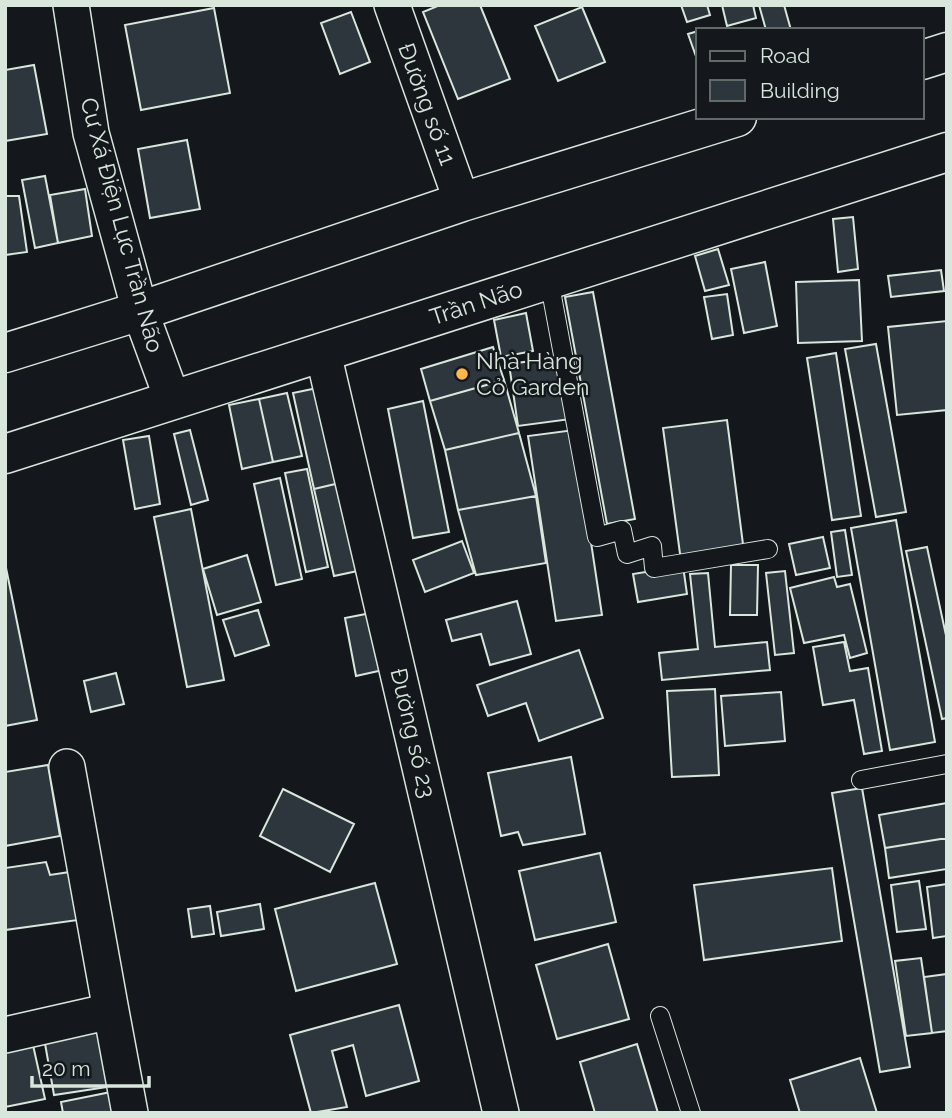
<svg xmlns="http://www.w3.org/2000/svg" width="952" height="1118" viewBox="0 0 952 1118" font-family="Raleway,sans-serif">
  <style>
    .building { fill: #2c363c; stroke: #d8e6dc; stroke-width: 2 }
    .lines { fill: none; stroke-linecap: round; stroke-linejoin: round }
    .lane-casing { stroke: #d8e6dc; stroke-width: 20 }
    .street-casing { stroke: #d8e6dc; stroke-width: 38 }
    .secondary-casing { stroke: #d8e6dc; stroke-width: 41 }
    .lane { stroke: #14181c; stroke-width: 18 }
    .street { stroke: #14181c; stroke-width: 35 }
    .secondary { stroke: #14181c; stroke-width: 38 }
    .poi-dot { fill: #ffb74d; stroke: #14181c; stroke-width: 2.5 }
    .labels { text-anchor: middle; stroke-width: 5; stroke-linejoin: round; paint-order: stroke }
    .street-label { font-size: 23px; fill: #d8e6dc; stroke: #14181c }
    .poi-label { font-size: 23px; fill: #d8e6dc; stroke: #14181c; text-anchor: start }
  </style>
  <rect width="100%" height="100%" fill="#14181c"/>
  <path class="building" d="M440 5H480L510 79 458 99 423 12Z
    M681 5H707L710 15 687 22Z
    M722 5H753L756 18 727 26Z
    M759 5H784L791 30H766Z
    M582 7 605 62 558 81 535 26Z
    M214 8 230 93 141 110 125 25Z
    M351 12 370 62 340 74 321 23Z
    M698 31V62L688 34Z
    M34 65 47 134 5 141V70Z
    M187 140 200 209 150 218 138 149Z
    M45 176 58 243 35 248 22 180Z
    M85 189 92 236 58 243 50 195Z
    M5 196H19L27 252 5 255Z
    M853 217 858 269 838 272 833 219Z
    M718 249 729 285 705 291 695 256Z
    M765 262 777 326 744 333 731 269Z
    M941 270 944 291 891 297 888 276Z
    M859 280 862 341 798 343 796 282Z
    M593 292 635 519 607 524 565 297Z
    M727 294 733 335 712 339 704 297Z
    M526 313 533 351 501 357 494 320Z
    M947 321V410L897 415 888 327Z
    M876 344 906 512 876 517 845 349Z
    M493 347 504 380 430 401 421 369Z
    M836 353 861 516 832 520 807 358Z
    M562 357 571 419 518 426 509 364Z
    M504 380 519 433 445 450 430 401Z
    M327 386 348 481 314 489 293 393Z
    M287 393 302 456 273 462 259 399Z
    M259 399 273 462 242 469 229 405Z
    M423 401 449 532 413 538 388 409Z
    M727 420 744 552 681 561 663 428Z
    M190 430 208 500 191 505 174 434Z
    M574 430 602 615 556 621 528 436Z
    M519 433 536 496 458 510 445 450Z
    M149 436 160 504 135 509 123 440Z
    M307 469 328 567 306 572 285 473Z
    M280 478 302 579 276 585 254 484Z
    M348 481 367 569 334 576 314 489Z
    M536 496 546 563 476 575 458 510Z
    M191 509 224 680 187 687 154 517Z
    M896 520 935 742 890 750 851 528Z
    M845 530 852 575 837 577 831 532Z
    M823 537 830 568 796 575 789 544Z
    M462 541 474 573 425 592 413 560Z
    M927 547 947 640V718L942 719 906 551Z
    M247 555 261 602 217 615 203 569Z
    M5 563 37 720 5 726Z
    M731 565H758L757 615H730Z
    M683 566 687 594 638 602 633 574Z
    M785 571 794 653 775 655 766 573Z
    M708 573 715 647 767 642 770 670 662 680 659 653 698 649 690 574Z
    M834 577 837 587 850 584 867 653 850 658 844 635 804 643 790 588Z
    M517 601 531 654 490 665 481 634 452 641 446 620Z
    M258 610 269 645 235 656 223 620Z
    M371 613 383 670 356 676 345 618Z
    M844 642 850 671 868 668 882 751 864 754 854 700 823 705 813 647Z
    M579 650 603 718 539 741 526 703 488 716 477 685Z
    M116 673 124 704 91 712 84 681Z
    M715 689 719 775 672 777 667 691Z
    M781 692 785 741 725 746 721 696Z
    M571 757 585 834 523 845 518 832 501 836 488 773Z
    M48 765 60 836 5 846V772Z
    M862 788 910 1067 880 1072 832 793Z
    M283 789 354 824 330 872 260 836Z
    M947 803V838L885 848 879 815Z
    M947 838V869L889 878 885 848Z
    M600 853 616 922 535 940 519 871Z
    M46 862 50 875 70 872 78 920 5 930V868Z
    M832 868 842 941 704 960 694 885Z
    M919 881 926 929 897 932 891 885Z
    M375 883 397 964 296 991 275 909Z
    M947 884V936L933 938 927 887Z
    M260 904 264 929 221 936 217 912Z
    M210 906 214 934 192 937 188 909Z
    M608 944 629 1019 557 1039 536 965Z
    M921 958 932 1033 906 1036 895 961Z
    M947 974V1031L932 1033 924 977Z
    M399 1005 419 1081 366 1096 353 1045 332 1051 347 1107 311 1113 290 1035Z
    M105 1031 114 1086 54 1095 43 1032Z
    M31 1036 45 1099 5 1107V1042Z
    M637 1044 658 1113H595L580 1062Z
    M860 1058 877 1113H800L790 1080Z
    M116 1091 121 1113H63L61 1102Z"/>
  <g class="lines">
    <g class="lane-casing">
      <path id="lane" d="M549 280 597 537 622 530 627 554 652 546 654 568 768 549
        M861 780 947 764
        M660 1016 691 1113"/>
    </g>
    <g class="street-casing">
      <path id="street" d="M71 5 91 133 140 311 173 401
        M392 5 462 202
        M323 353 501 1113
        M67 767 111 1011
        M5 1035 111 1011 130 1113"/>
    </g>
    <g class="secondary-casing">
      <path id="secondary" d="M922 60 947 52
        M5 353 140 311 462 202 737 117
        M5 454 947 152"/>
    </g>
    <use href="#lane" class="lane"/>
    <use href="#street" class="street"/>
    <use href="#secondary" class="secondary"/>
  </g>
  <circle class="poi-dot" cx="462" cy="374" r="7"/>
  <g class="labels">
    <g class="street-label">
      <text transform="translate(427 104) rotate(70)" y="8">Đường số 11</text>
      <text transform="translate(122 225) rotate(75)" y="8">Cư Xá Điện Lực Trần Não</text>
      <text transform="translate(476 303) rotate(-18)" y="8">Trần Não</text>
      <text transform="translate(413 733) rotate(77)" y="8">Đường số 23</text>
    </g>
    <g class="poi-label">
      <text x="476" y="369">Nhà Hàng<tspan x="476" dy="26">Cỏ Garden</tspan></text>
    </g>
  </g>
  <rect width="952" height="1118" fill="none" stroke="#d8e6dc" stroke-width="14"/>
  <rect x="696" y="28" width="228" height="91" fill="#14181c" stroke="#626a69" stroke-width="2"/>
  <rect x="710" y="51" width="35" height="10" fill="#14181c" stroke="#626a69" stroke-width="2"/>
  <text x="760" y="63" font-size="21" fill="#d8e6dc">Road</text>
  <rect x="710" y="80" width="35" height="21" fill="#2c363c" stroke="#626a69" stroke-width="2"/>
  <text x="760" y="98" font-size="21" fill="#d8e6dc">Building</text>
  <path d="M32 1076v10h117v-10" fill="none" stroke="#d8e6dc" stroke-width="3.5"/>
  <text x="42" y="1076" font-size="21" fill="#d8e6dc" stroke="#14181c" stroke-width="5" paint-order="stroke">20 m</text>
</svg>
